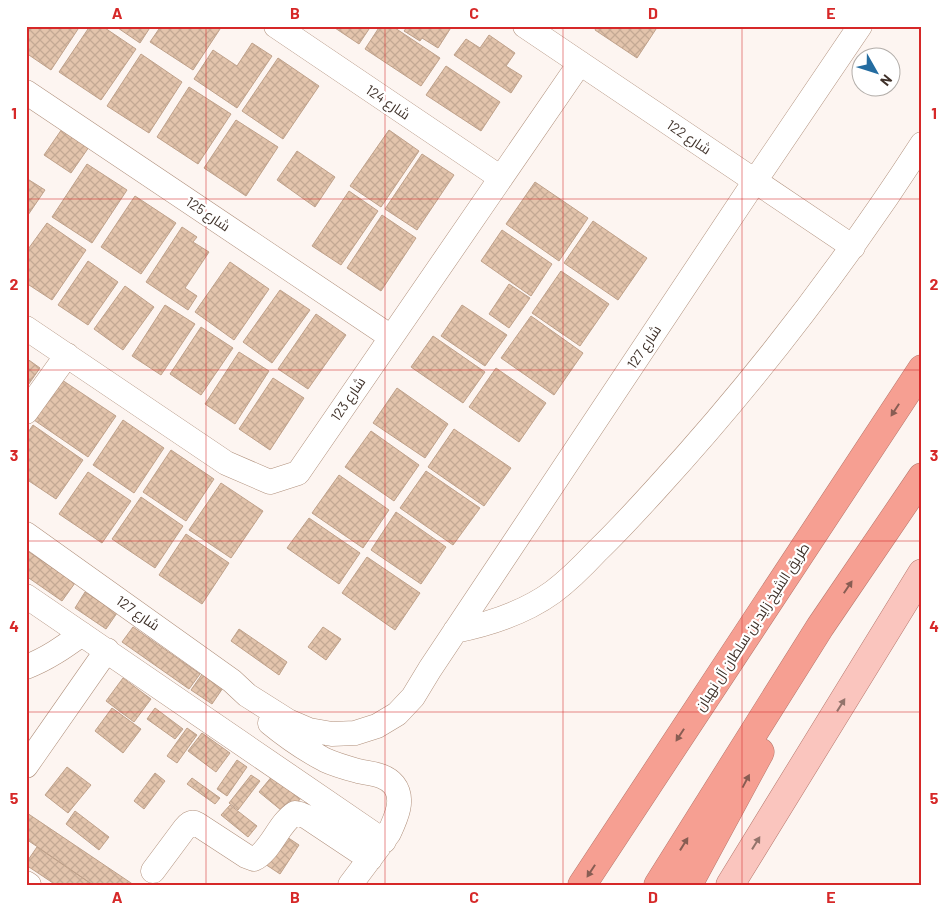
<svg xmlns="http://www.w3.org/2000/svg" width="948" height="911" viewBox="0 0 948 911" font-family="Barlow,Cairo,sans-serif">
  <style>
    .building { fill: url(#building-cross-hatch); stroke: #bfa18a }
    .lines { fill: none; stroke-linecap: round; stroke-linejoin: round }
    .minor-casing { stroke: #b1917d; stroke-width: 25 }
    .major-casing { stroke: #b6786d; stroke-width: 29 }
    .highway-casing { stroke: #b6786d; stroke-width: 29 }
    .minor { stroke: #fff; stroke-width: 24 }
    .major { stroke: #fac5be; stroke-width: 28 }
    .highway { stroke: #f69f92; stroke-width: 28 }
    .oneway { fill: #885d53 }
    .oneway2 { fill: #93746c }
    .grid { fill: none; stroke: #d62828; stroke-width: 1; stroke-opacity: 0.55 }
    .labels { text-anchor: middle; stroke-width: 4.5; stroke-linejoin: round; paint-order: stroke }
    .street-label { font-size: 14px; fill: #3f3129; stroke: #fff }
    .neatline { fill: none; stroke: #d62828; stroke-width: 2 }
    .grid-label { font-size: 16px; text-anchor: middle; font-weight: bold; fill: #d62828 }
  </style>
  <defs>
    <pattern id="building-cross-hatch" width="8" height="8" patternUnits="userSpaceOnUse" patternTransform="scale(1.25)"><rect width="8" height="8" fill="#e3c4ac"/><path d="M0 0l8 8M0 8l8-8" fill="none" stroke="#c4a994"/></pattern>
  </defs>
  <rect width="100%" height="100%" fill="#fdf5f1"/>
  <path class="building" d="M26 26H80L51 70 26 53Z
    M90 26H102L136 49 101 100 59 72Z
    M115 26H151L140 43Z
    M161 26 167 27 168 26H222L193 70 150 42Z
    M332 26H371L359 44Z
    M380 26H392L440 58 421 86 365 49Z
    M405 26H452L438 48 422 38 420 41 404 31 407 27Z
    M597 26H658L637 58 595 30Z
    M489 35 515 53 506 66 522 76 511 93 454 55 466 39 480 48Z
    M252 43 272 56 237 108 194 79 213 50 237 66Z
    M141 54 182 82 149 133 107 106Z
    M278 58 319 86 283 139 242 111Z
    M446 66 500 102 481 131 426 95Z
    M189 87 231 114 198 164 157 137Z
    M236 120 278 147 246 196 204 168Z
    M62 129 89 147 71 173 44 155Z
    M389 130 419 151 381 207 350 186Z
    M297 151 335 177 315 207 277 180Z
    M422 154 454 175 417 230 385 209Z
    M87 164 127 190 92 243 52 217Z
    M26 178 45 190 26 218Z
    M535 182 588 218 559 261 506 224Z
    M349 191 378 211 341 265 312 246Z
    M135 196 176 223 141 274 101 247Z
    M382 215 416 238 381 291 347 268Z
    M593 221 647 258 618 300 564 263Z
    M47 223 86 250 52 300 26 283V252Z
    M182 227 197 237 193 242 209 252 185 288 197 296 188 310 146 282Z
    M502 230 552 264 531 296 481 261Z
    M88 261 118 282 88 325 58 305Z
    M230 262 269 289 234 340 195 312Z
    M561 271 609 304 580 346 532 313Z
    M509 284 530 298 509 328 489 314Z
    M125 286 154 307 123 350 94 329Z
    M280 290 310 310 272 363 243 342Z
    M165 305 195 324 161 375 132 356Z
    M462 305 507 335 485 366 441 336Z
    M316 314 346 335 308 389 278 369Z
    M531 316 583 353 554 395 501 358Z
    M201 327 233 348 201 395 170 374Z
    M433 336 485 372 463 403 411 367Z
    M239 352 269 371 235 424 205 404Z
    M26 358 40 368 26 388Z
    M496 368 546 403 519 442 469 407Z
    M273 378 304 398 270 450 239 429Z
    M62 380 116 416 88 457 34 420Z
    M397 388 448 424 425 458 373 423Z
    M123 420 164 448 134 493 93 465Z
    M33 425 83 460 56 499 26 479V435Z
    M454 429 511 468 484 506 428 467Z
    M371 431 419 465 394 501 345 467Z
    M171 450 214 479 186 521 143 492Z
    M426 471 480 508 453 545 400 508Z
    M88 472 131 501 102 543 59 514Z
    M339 475 389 510 363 548 312 513Z
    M221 483 263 511 231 558 189 530Z
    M141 497 183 526 155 568 112 539Z
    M396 512 446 547 421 584 371 550Z
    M309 518 360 553 339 584 287 548Z
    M186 534 229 563 202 604 159 575Z
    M26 550 75 583 62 601 26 576Z
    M367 557 420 593 395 630 342 593Z
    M85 592 117 613 106 629 75 608Z
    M133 627 200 674 189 689 122 642Z
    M323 627 341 639 326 660 308 647Z
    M239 629 287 662 279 675 231 641Z
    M207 667 227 682 212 704 191 690Z
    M123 678 151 699 134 722 106 701Z
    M112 708 141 729 123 753 95 731Z
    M155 708 183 729 175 739 147 719Z
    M187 728 197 735 177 763 167 756Z
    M202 733 230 753 216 772 188 751Z
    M237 760 247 767 227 796 217 789Z
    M67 767 91 785 68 813 45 795Z
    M155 773 165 781 144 809 134 801Z
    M251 775 260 781 238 810 229 803Z
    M273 775 301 798 287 815 259 792Z
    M192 778 220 798 215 804 187 784Z
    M230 805 257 826 248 837 221 815Z
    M75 811 109 837 99 850 66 824Z
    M27 813 134 885H93L26 839V814Z
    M284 835 299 845 280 874 265 864Z
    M37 847 93 885H56L26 865V863Z"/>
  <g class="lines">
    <g class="minor-casing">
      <path id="minor" d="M276 26 501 178
        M525 26 853 247
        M26 92 391 337
        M26 328 226 463 270 482 298 473 580 63
        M26 412 67 355
        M26 534 232 681 247 695 288 721 309 730 332 734 355 733 377 726 397 714 413 697 430 669 755 181 860 26
        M26 596 384 841
        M455 631C490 624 524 613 553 592 569 580 583 566 597 551 618 531 637 510 657 488 755 381 843 266 922 144
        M26 667C47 659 64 647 82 634
        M270 723C287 737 306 750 325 760 336 765 347 768 358 771 371 774 385 774 394 785 405 799 396 818 389 833L350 885
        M26 766 107 650
        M153 871 185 828C189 823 192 821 197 824L246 856 254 859C271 851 278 824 295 813L300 814 307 817 370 859
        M26 883 29 885"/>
    </g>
    <g class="major-casing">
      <path id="major" d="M730 885 922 573"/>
    </g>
    <g class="highway-casing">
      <path id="highway" d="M582 885 922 369
        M658 885 820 627 922 477
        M688 885 760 752"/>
    </g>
    <use href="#minor" class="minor"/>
    <use href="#major" class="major"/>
    <use href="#highway" class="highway"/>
  </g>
  <defs><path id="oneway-solid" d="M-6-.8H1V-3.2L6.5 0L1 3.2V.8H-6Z" transform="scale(1.25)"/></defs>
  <g class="oneway">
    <use href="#oneway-solid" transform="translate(895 410) rotate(123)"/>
    <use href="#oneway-solid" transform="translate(848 587) rotate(-56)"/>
    <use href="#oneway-solid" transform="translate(680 735) rotate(123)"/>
    <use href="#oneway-solid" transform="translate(746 781) rotate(-62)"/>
    <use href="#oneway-solid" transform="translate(684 844) rotate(-58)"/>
    <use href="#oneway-solid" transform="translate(591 871) rotate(123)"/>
  </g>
  <g class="oneway2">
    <use href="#oneway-solid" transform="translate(841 705) rotate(-58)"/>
    <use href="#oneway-solid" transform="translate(756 843) rotate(-58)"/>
  </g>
  <path class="grid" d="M206 26V885M385 26V885M563 26V885M742 26V885M26 199H922M26 370H922M26 541H922M26 712H922"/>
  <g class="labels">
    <g class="street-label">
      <text transform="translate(388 102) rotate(34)" y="5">شارع 124</text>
      <text transform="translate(689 137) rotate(34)" y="5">شارع 122</text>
      <text transform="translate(208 214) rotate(34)" y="5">شارع 125</text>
      <text transform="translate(644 347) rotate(-56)" y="5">شارع 127</text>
      <text transform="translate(348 399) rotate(-56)" y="5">شارع 123</text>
      <text transform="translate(138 613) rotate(35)" y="5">شارع 127</text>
      <text transform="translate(752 627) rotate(-57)" y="5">طريق الشيخ زايد بن سلطان آل نهيان</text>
    </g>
  </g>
  <rect width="948" height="911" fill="none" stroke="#ffffff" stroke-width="55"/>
  <g transform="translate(876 72) rotate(129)"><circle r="24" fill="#ffffff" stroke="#b2ada9"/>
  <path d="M0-4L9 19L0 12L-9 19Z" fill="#246ca0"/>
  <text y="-8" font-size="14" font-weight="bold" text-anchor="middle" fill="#3f3129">N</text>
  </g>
  <rect x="28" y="28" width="892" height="856" class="neatline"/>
  <g class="grid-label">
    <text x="117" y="19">A</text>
    <text x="295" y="19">B</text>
    <text x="474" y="19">C</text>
    <text x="653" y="19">D</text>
    <text x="831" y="19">E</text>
    <text x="14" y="119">1</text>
    <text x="934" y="119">1</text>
    <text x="14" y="290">2</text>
    <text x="934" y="290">2</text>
    <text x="14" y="461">3</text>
    <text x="934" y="461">3</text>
    <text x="14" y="632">4</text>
    <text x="934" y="632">4</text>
    <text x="14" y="804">5</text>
    <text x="934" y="804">5</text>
    <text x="117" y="903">A</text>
    <text x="295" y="903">B</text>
    <text x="474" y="903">C</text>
    <text x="653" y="903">D</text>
    <text x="831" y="903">E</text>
  </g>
</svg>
